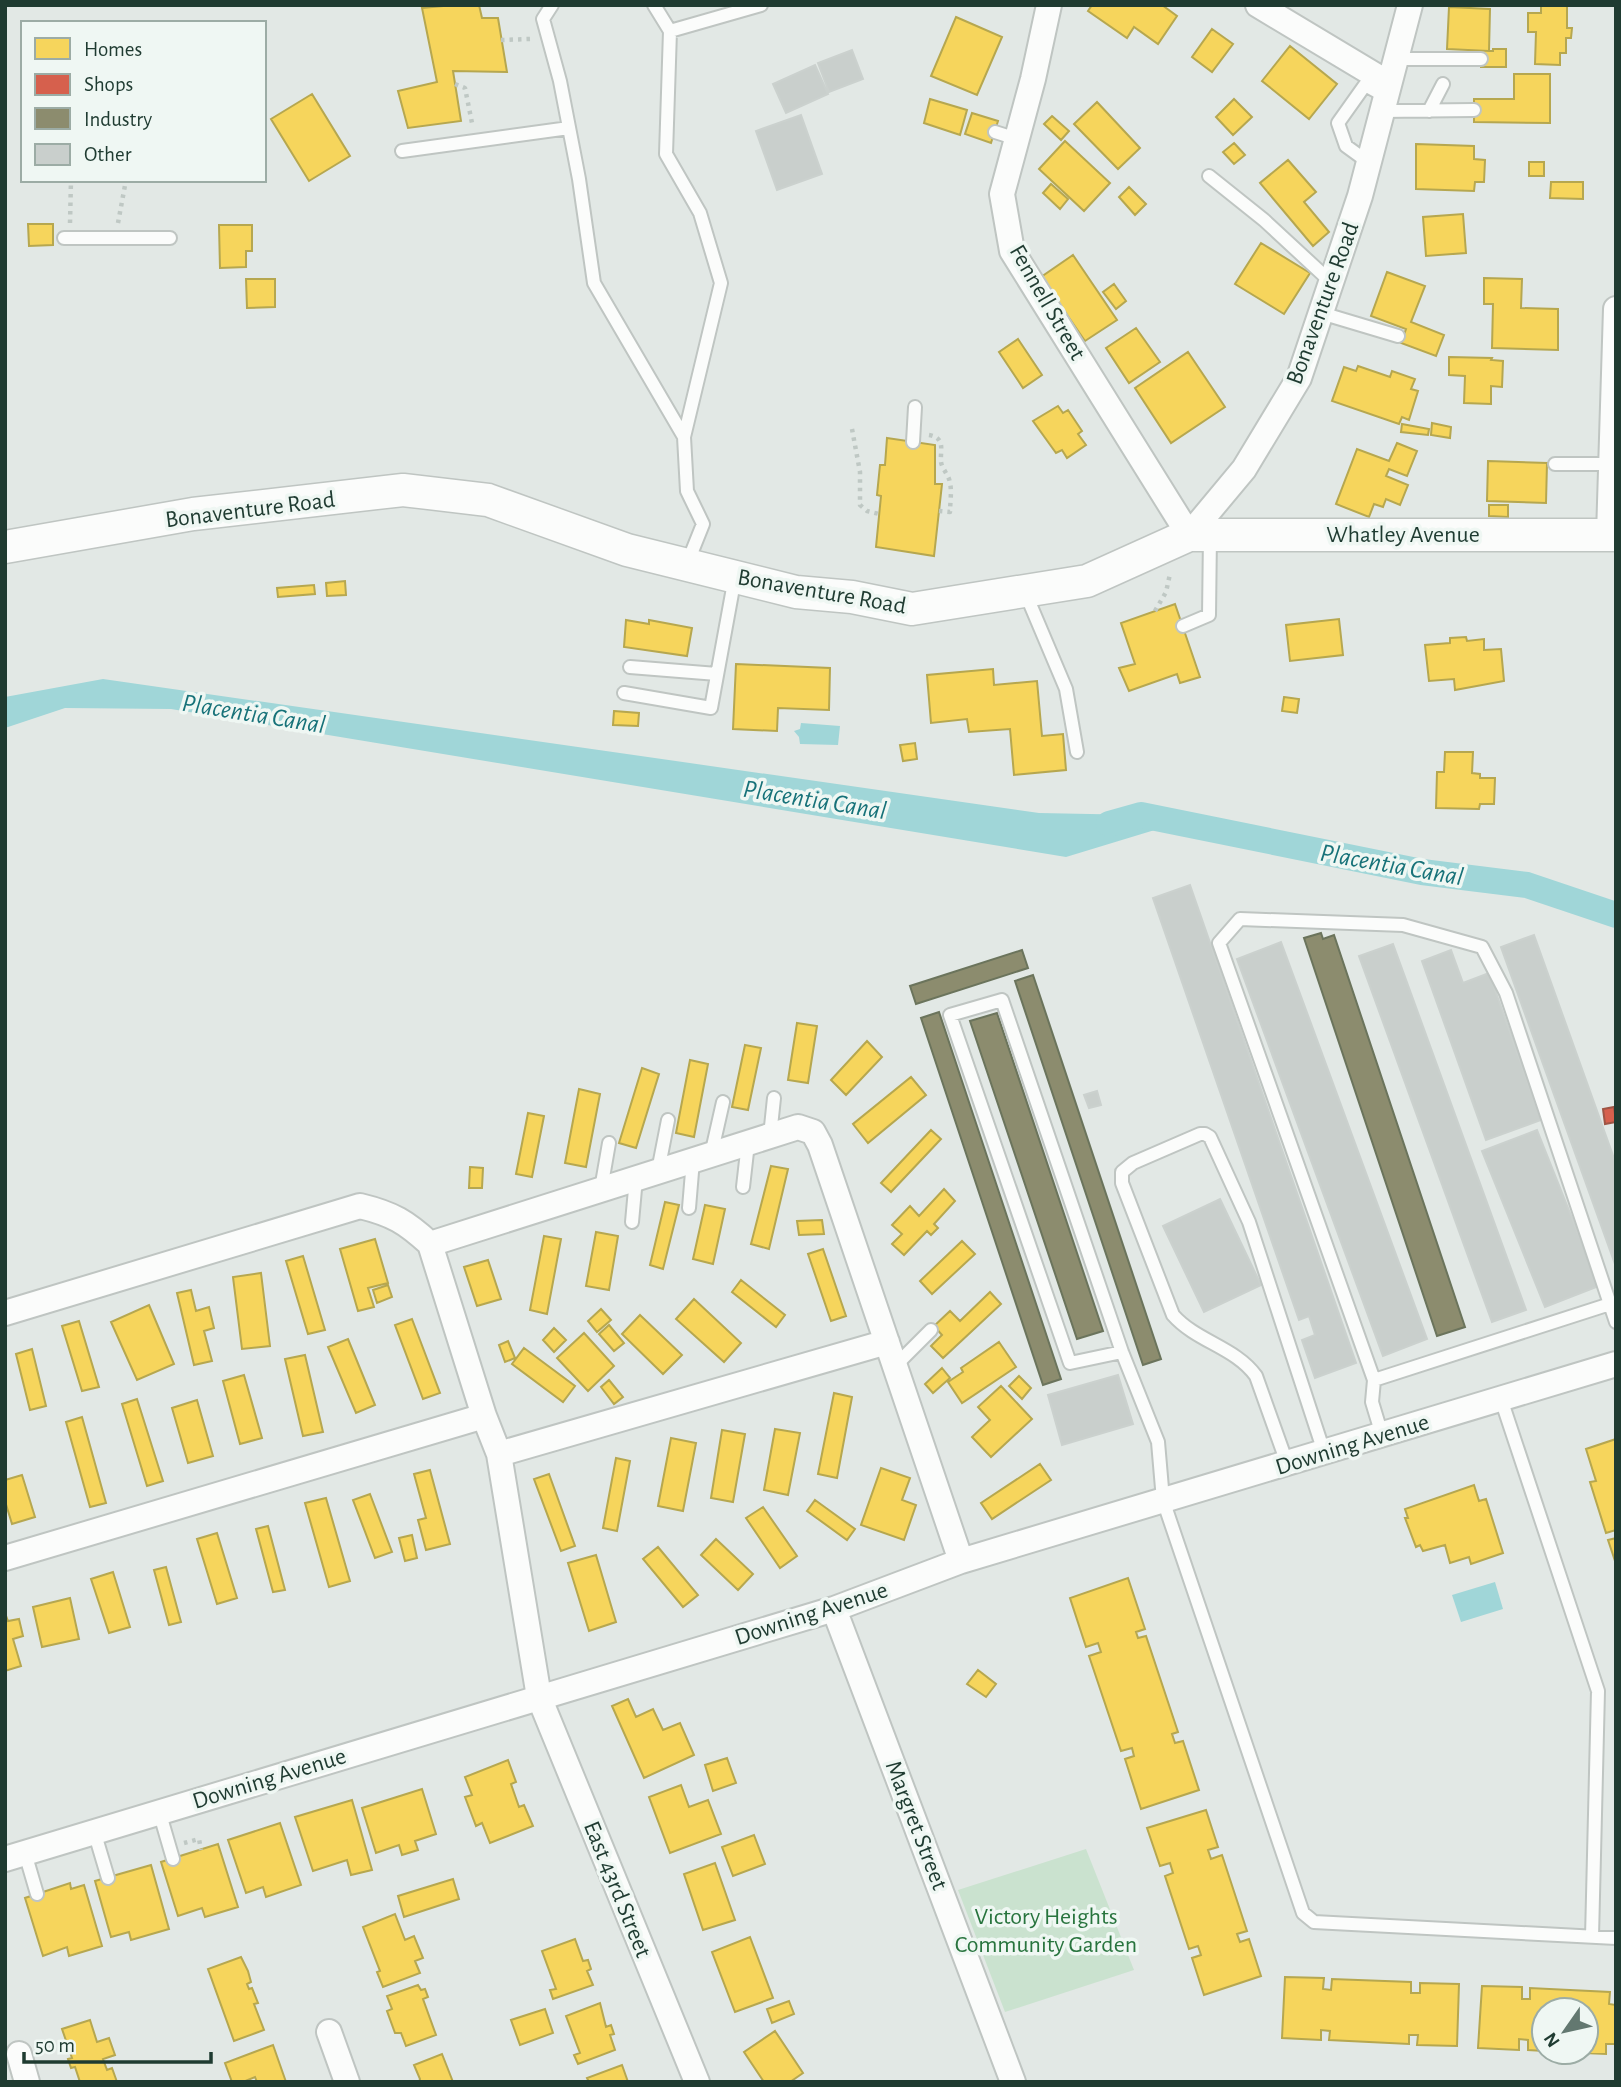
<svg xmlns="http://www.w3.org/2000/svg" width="1621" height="2087" viewBox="0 0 1621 2087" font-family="'Alegreya Sans',sans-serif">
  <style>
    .green { fill: #cae2cf }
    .water { fill: #a0d6d8 }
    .homes { fill: #f6d55c; stroke: #b6a74f; stroke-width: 2 }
    .shops { fill: #d6604d; stroke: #9f5545; stroke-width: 2 }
    .industry { fill: #8c8c6e; stroke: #6b745c; stroke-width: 2 }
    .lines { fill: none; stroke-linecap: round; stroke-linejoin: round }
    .canal { stroke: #a0d6d8; stroke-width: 26 }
    .building { fill: #c9cfcc; stroke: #cbd1ce; stroke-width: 2 }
    .service-casing { stroke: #bfc5c2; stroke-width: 16 }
    .minor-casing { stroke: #bfc5c2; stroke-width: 28 }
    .tertiary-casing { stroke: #bfc5c2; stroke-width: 35 }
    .path { stroke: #bfc8c4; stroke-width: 4.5; stroke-dasharray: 3.5 5; stroke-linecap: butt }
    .service { stroke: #fbfcfb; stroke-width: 12 }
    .minor { stroke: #fbfcfb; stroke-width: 24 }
    .tertiary { stroke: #fbfcfb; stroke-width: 32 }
    .labels { text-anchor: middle; stroke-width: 7; stroke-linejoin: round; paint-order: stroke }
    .street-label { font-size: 24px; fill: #1f3b31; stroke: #eff7f3 }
    .park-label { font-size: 24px; fill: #28743e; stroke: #eff7f3 }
    .water-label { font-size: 26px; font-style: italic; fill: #177279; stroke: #eff7f3 }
  </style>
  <rect width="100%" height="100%" fill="#e2e8e5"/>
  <path class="green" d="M1086 1849 1134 1970 1005 2012 958 1890Z"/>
  <path class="water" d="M103 679 1039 813 1141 815 1422 872 1158 829 1066 857 171 709 65 708 5 728V697Z
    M801 723 840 726 838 745 800 744 799 737 794 731 800 729Z
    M1495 1582 1503 1609 1461 1622 1452 1595Z"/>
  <path class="homes" d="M454 5H479L482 18H498L507 72 453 71 461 121 408 128 398 91 437 82 422 8Z
    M1092 5H1162L1177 16 1158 44 1134 27 1127 38 1088 11Z
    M1541 5H1567V28H1572L1571 38H1566V53H1560V65L1535 64 1536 32H1528V13H1541Z
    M1449 7 1490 9 1489 51 1447 49Z
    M956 17 1002 37 977 95 931 76Z
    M1212 29 1233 44 1212 72 1192 57Z
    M1290 46 1337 84 1309 119 1262 81Z
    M1493 49H1506V67H1481V51H1493Z
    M1514 74H1550V123L1474 122V99H1514Z
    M312 94 350 156 309 181 271 119Z
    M930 99 967 110 960 135 924 123Z
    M1234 99 1252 117 1233 135 1216 117Z
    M1097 102 1140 148 1118 169 1074 124Z
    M972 113 998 121 991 143 965 134Z
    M1052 116 1069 131 1061 140 1044 124Z
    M1065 141 1110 183 1084 211 1039 169Z
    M1234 143 1245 155 1234 164 1223 152Z
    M1416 144 1474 146V159L1485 160 1484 182H1475L1474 191 1416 189Z
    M1288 160 1316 192 1304 202 1329 232 1313 246 1260 183Z
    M1529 162H1544V176H1529Z
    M1551 182H1583V199L1550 198Z
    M1051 184 1068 199 1060 209 1043 193Z
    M1129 187 1146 204 1135 215 1119 197Z
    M1463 214 1466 253 1426 256 1423 217Z
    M28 224H53V245L29 246Z
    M219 225H252V251H246V267L220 268Z
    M1261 243 1310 273 1284 314 1235 284Z
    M1073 255 1117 320 1085 341 1041 277Z
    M1387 272 1425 286 1411 322 1444 335 1436 356 1401 343 1406 329 1371 316Z
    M1484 278 1522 279 1521 308 1558 309V350L1492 348 1493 304H1484Z
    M246 279H275V307L247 308Z
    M1114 284 1126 301 1116 309 1103 292Z
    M1136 328 1160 362 1129 383 1106 348Z
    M1018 339 1042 375 1023 388 999 352Z
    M1188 352 1225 407 1171 443 1135 388Z
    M1449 357 1492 358 1491 360 1503 361 1502 387 1491 386V404L1464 403 1465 376 1449 375Z
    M1358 366 1390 377 1392 371 1415 379 1411 389 1418 391 1409 420 1402 417 1399 424 1332 401 1344 367 1356 371Z
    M1058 406 1063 413 1068 410 1082 431 1078 434 1086 445 1067 458 1062 450 1056 453 1033 421Z
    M1432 423 1451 427 1450 438 1431 435Z
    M1402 424 1429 429 1428 435 1401 432Z
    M887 438 935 445V484H942L934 556 876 547 881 496 877 495 880 465H885Z
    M1397 443 1417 451 1407 476 1389 469 1386 476 1408 485 1400 505 1386 499 1383 507 1374 504 1369 517 1336 504 1357 449 1389 461Z
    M1488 461 1547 463 1546 503 1487 501Z
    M1489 505H1508V517L1489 516Z
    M345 581 346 595 327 596 326 583Z
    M314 585 315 594 278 597 277 588Z
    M1175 604 1200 677 1180 683 1177 674 1129 691 1119 668 1135 664 1121 623Z
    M1339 619 1343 655 1290 661 1286 625Z
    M626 620 649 624V620L692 628 687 656 624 647Z
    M1466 637 1467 641 1484 639V650L1501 649 1504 681 1455 690 1454 679 1429 681 1425 645 1450 643V638Z
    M736 664 830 668 829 710 778 708 777 731 733 729Z
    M993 669 994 685 1037 681 1042 736 1063 734 1066 770 1014 775 1010 729 969 732 967 719 931 723 927 675Z
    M1284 697 1299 699 1297 713 1282 711Z
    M614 711 639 713 638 726 613 725Z
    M915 743 917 759 903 761 900 745Z
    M1445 752H1473L1472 773 1480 774V778H1495L1494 804H1480L1479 809 1436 808 1437 772H1444Z
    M797 1023 817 1026 808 1083 788 1080Z
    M867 1041 882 1057 846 1095 831 1080Z
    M745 1045 761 1048 748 1110 732 1107Z
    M690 1060 708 1064 694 1137 676 1133Z
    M642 1068 659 1074 636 1148 619 1143Z
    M911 1077 926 1095 868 1143 853 1124Z
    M579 1089 600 1094 586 1167 565 1163Z
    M528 1113 544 1116 532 1177 516 1174Z
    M931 1130 941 1139 891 1192 881 1183Z
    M771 1166 788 1169 769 1249 751 1244Z
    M470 1167 483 1168 482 1188H469Z
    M944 1189 955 1201 934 1224 938 1228 931 1235 927 1231 904 1255 892 1244 902 1234 892 1225 910 1206 919 1216Z
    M665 1202 679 1205 663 1269 650 1265Z
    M705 1205 725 1209 713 1264 693 1259Z
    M822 1220 824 1234 799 1235 797 1221Z
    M596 1232 618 1236 609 1290 586 1286Z
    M544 1236 561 1239 547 1314 530 1310Z
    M375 1239 388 1283 368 1288 374 1307 358 1311 340 1249Z
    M962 1241 975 1254 932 1294 920 1281Z
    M823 1249 846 1316 831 1321 808 1254Z
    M303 1256 325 1330 308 1334 286 1261Z
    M488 1260 501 1299 477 1306 464 1267Z
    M261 1273 270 1346 242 1349 233 1277Z
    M741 1280 785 1315 776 1327 732 1292Z
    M388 1285 392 1297 377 1303 373 1290Z
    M191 1290 196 1311 209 1307 214 1328 204 1331 212 1361 194 1365 177 1293Z
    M990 1292 1001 1304 943 1358 931 1346 942 1335 934 1326 950 1311 960 1321Z
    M694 1299 741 1343 724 1362 676 1319Z
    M149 1305 174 1364 137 1380 111 1322Z
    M601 1309 611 1320 597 1332 588 1321Z
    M640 1315 682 1355 663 1374 622 1334Z
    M412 1319 440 1393 423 1399 395 1325Z
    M79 1321 99 1387 82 1391 62 1326Z
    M609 1325 624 1343 614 1351 599 1334Z
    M554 1328 566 1340 554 1352 543 1340Z
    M584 1333 614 1366 588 1391 557 1358Z
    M348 1339 375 1405 356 1413 328 1347Z
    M508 1341 515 1358 505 1362 499 1345Z
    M999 1342 1016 1367 962 1403 948 1382 963 1372 961 1368Z
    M524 1348 575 1386 563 1402 512 1364Z
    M32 1349 46 1406 30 1410 16 1354Z
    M305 1355 323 1432 303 1436 285 1359Z
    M942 1368 950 1378 933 1393 925 1384Z
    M244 1375 262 1438 240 1444 223 1381Z
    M1019 1376 1031 1388 1022 1399 1009 1386Z
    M609 1380 623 1397 614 1404 601 1387Z
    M1001 1386 1032 1419 991 1457 972 1437 990 1420 978 1407Z
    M834 1393 852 1397 837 1478 818 1474Z
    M137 1399 163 1481 147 1486 122 1404Z
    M197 1400 213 1456 188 1463 172 1408Z
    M82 1417 106 1503 90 1507 66 1422Z
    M775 1429 800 1433 788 1495 764 1490Z
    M722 1430 745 1434 733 1502 711 1498Z
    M671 1438 696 1443 683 1511 658 1506Z
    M1616 1439V1530L1606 1533 1590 1482 1596 1481 1586 1449Z
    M616 1458 630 1461 617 1531 603 1528Z
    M1040 1464 1051 1480 992 1519 981 1503Z
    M881 1468 910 1478 902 1500 916 1505 904 1540 861 1525Z
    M430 1470 450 1544 426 1550 418 1520 426 1518 414 1474Z
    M549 1474 575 1546 561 1551 534 1479Z
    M22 1475 35 1517 12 1524 5 1501V1480Z
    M1474 1485 1479 1501 1486 1499 1503 1553 1471 1564 1469 1557 1450 1563 1445 1545 1423 1551 1420 1545 1416 1547 1405 1518H1408L1405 1509Z
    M370 1494 392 1552 375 1558 353 1500Z
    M326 1498 350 1581 329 1587 305 1503Z
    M815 1500 855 1529 847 1540 807 1511Z
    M763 1507 797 1556 780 1568 746 1518Z
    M268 1526 285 1590 273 1592 256 1529Z
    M217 1533 237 1598 217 1604 197 1539Z
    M412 1535 417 1558 405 1561 399 1538Z
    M1616 1538V1564L1608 1540Z
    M716 1539 753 1574 738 1590 701 1555Z
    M658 1547 698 1595 683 1607 643 1559Z
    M596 1555 616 1622 589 1631 568 1563Z
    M166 1567 181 1622 169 1625 154 1570Z
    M113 1572 130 1627 109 1633 91 1579Z
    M1128 1578 1145 1629 1136 1632 1138 1638 1146 1636 1178 1732 1172 1734 1175 1743 1183 1741 1199 1790 1141 1809 1125 1759 1134 1756 1132 1748 1121 1751 1089 1656 1101 1652 1098 1643 1086 1647 1070 1598Z
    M70 1598 79 1639 42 1647 33 1607Z
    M5 1613 8 1621 19 1619 23 1636 13 1639 21 1666 5 1671Z
    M978 1670 996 1684 986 1697 967 1684Z
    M628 1699 636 1717 653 1709 663 1730 680 1723 694 1755 644 1778 612 1706Z
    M727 1758 736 1783 713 1791 705 1765Z
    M508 1760 516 1782 511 1784 519 1807 524 1805 533 1826 490 1843 482 1823 476 1826 465 1797 472 1795 465 1777Z
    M681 1785 689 1807 708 1800 721 1834 670 1853 649 1797Z
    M422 1789 436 1834 415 1841 418 1850 402 1855 399 1845 376 1853 362 1808Z
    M352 1800 372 1870 351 1875 347 1860 313 1871 295 1817Z
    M1206 1810 1218 1847 1208 1850 1211 1859 1222 1855 1247 1931 1237 1934 1240 1942 1249 1939 1261 1976 1204 1995 1192 1958 1201 1955 1198 1946 1189 1949 1165 1876 1173 1873 1170 1863 1160 1866 1147 1828Z
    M280 1823 301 1885 266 1897 263 1887 246 1893 228 1840Z
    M754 1835 765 1864 733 1876 722 1847Z
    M218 1844 238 1907 205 1917 202 1908 178 1916 161 1862Z
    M715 1863 735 1920 703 1930 684 1874Z
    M151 1865 169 1929 131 1940 129 1932 111 1937 95 1881Z
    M453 1879 459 1899 404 1917 398 1896Z
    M70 1883 71 1889 84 1885 102 1946 69 1956 67 1947 43 1956 25 1898Z
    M395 1914 405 1940 414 1936 423 1958 415 1961 420 1973 383 1987 377 1972 380 1971 363 1927Z
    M750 1937 773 1998 735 2012 712 1952Z
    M575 1939 583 1961 588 1960 591 1969 587 1971 593 1985 553 1999 550 1990 556 1989 542 1951Z
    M241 1957 248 1971 251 1982 247 1984 249 1989 252 1988 258 2003 254 2004 264 2030 234 2041 208 1969Z
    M1285 1977 1324 1978 1323 1989 1331 1990 1332 1979 1411 1982V1993H1420V1983L1459 1984 1457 2046 1417 2045 1418 2035H1409V2044L1329 2040 1330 2031 1321 2030V2040L1282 2038Z
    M418 1985 421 1990 425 1989 428 1997 423 1999 436 2035 406 2046 401 2033H395L387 2011 392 2009 387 1996Z
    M1482 1986 1522 1987V1999H1530V1988L1610 1992 1609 2004 1616 2005V2044H1606V2054L1560 2052H1586V2010H1544V2051L1528 2050V2040L1519 2039V2050L1478 2048Z
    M789 2001 794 2014 772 2023 767 2009Z
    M600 2003 606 2027 611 2025 614 2034 610 2035 615 2050 578 2064 574 2055 580 2053 566 2016Z
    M545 2009 553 2033 520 2045 511 2020Z
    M90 2020 97 2042 109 2038 115 2055 103 2059 107 2070 112 2068 117 2082H80L75 2067 71 2068 68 2059 72 2058 62 2029Z
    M775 2031 803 2073 790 2082H764L744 2052Z
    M273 2045 286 2082H257L255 2077 243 2082H232L225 2063Z
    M442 2054 453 2082H419L420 2079 414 2065Z
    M622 2065 628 2082H589L587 2078Z"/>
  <path class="shops" d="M1614 1107 1616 1122 1605 1124 1603 1109Z"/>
  <path class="industry" d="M1321 933 1323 939 1334 935 1465 1327 1437 1336 1304 938Z
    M1022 950 1028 968 916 1004 910 986Z
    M1033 975 1161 1359 1143 1365 1015 981Z
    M939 1012 1061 1379 1043 1385 921 1018Z
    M997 1013 1103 1331 1077 1339 970 1021Z"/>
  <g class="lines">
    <path class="canal" d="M1109 824 1141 815 1422 872 1527 885 1616 915"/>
  </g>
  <path class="building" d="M852 50 863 79 829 92 818 63Z
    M815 65 828 94 786 113 773 84Z
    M801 115 822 174 777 190 756 131Z
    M1190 885 1356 1363 1315 1378 1302 1340 1315 1335 1309 1316 1299 1320 1153 898Z
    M1534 935 1616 1164V1267L1501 947Z
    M1281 942 1427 1339 1383 1356 1237 959Z
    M1393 944 1526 1310 1492 1322 1359 956Z
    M1451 950 1463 983 1489 973 1541 1120 1486 1140 1422 961Z
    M1097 1091 1101 1105 1089 1108 1084 1095Z
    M1537 1130 1599 1286 1545 1307 1482 1151Z
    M1220 1199 1261 1285 1204 1312 1163 1226Z
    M1118 1375 1133 1424 1062 1445 1048 1395Z"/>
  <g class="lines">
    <g class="service-casing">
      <path id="service" d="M552 5 543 19 560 81 579 179 594 283 684 437
        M654 5 670 31 666 154 700 213 721 283 684 437 687 491 703 524 687 564
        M670 31 761 5
        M1394 59H1481
        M1381 111 1474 110
        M1429 111 1443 84
        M995 132 1017 139
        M402 151 569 128
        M1368 162 1346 146 1338 123 1365 85 1385 96
        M1209 176 1264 220 1331 282
        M64 238H170
        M1321 313 1398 336
        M913 442 915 407
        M1555 464H1611
        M1025 592 1066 689 1077 752
        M1183 626 1209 615 1210 535
        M630 667 717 674
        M624 693 711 708 735 577
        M770 1136 774 1098
        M711 1155 723 1102
        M658 1171 668 1120
        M743 1187 748 1143
        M601 1189 609 1143
        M689 1208 693 1160
        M632 1222 636 1178
        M1122 1352 1070 1363 950 1015 1002 1000 1122 1352 1158 1442 1163 1500 1303 1913 1314 1922 1616 1938
        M895 1366 931 1330
        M1374 1380 1219 943 1240 919 1403 925 1482 947 1506 993 1610 1304
        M1501 1399 1598 1691 1592 1937
        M1382 1435 1372 1402 1374 1380 1610 1304 1616 1322
        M1287 1463 1256 1376C1235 1347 1197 1342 1173 1315L1122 1183V1172L1133 1163 1200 1134H1205L1210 1137 1249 1222 1324 1452
        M159 1811 173 1859
        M94 1831 108 1878
        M25 1853 37 1894"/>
    </g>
    <g class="minor-casing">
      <path id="minor" d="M1049 5 1033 79 1002 194 1012 251 1189 535 1244 469 1299 378 1360 196 1410 5
        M1258 5 1388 83
        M1609 535 1616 309
        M430 1244 484 1416 499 1454 539 1697 697 2082
        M5 1313 360 1206C393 1214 406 1222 430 1244L798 1127 813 1132 820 1145 961 1561
        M499 1454 887 1342
        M5 1558 484 1416
        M834 1609 1013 2082
        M5 1859 834 1609 961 1561 1616 1364
        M329 2032 347 2082
        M19 2054 27 2082"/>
    </g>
    <g class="tertiary-casing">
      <path id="tertiary" d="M5 547 193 514 403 490 488 500 627 550 796 592 852 597 912 609 1087 581 1189 535H1616"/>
    </g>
    <path class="path" d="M501 40 530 39
      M455 84 465 88 472 123
      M70 223 71 180
      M118 223 126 180
      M852 429 860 472V505L867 511 879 514
      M929 435C946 438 940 450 941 462 942 469 949 475 950 483 952 492 950 503 950 512L939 511
      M1155 611 1166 592 1170 574
      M184 1843 199 1839 201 1850"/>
    <use href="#service" class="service"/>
    <use href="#minor" class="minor"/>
    <use href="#tertiary" class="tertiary"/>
  </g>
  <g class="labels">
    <g class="street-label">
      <text transform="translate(1048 302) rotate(60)" y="8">Fennell Street</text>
      <text transform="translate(1322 303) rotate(-70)" y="8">Bonaventure Road</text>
      <text transform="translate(250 509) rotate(-7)" y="8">Bonaventure Road</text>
      <text x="1403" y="542">Whatley Avenue</text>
      <text transform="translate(822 591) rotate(10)" y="8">Bonaventure Road</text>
      <text transform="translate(1352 1444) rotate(-17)" y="8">Downing Avenue</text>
      <text transform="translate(811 1613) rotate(-18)" y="8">Downing Avenue</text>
      <text transform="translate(269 1778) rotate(-17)" y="8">Downing Avenue</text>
      <text transform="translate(917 1825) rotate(69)" y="8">Margret Street</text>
      <text transform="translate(618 1889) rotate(68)" y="8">East 43rd Street</text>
    </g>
    <g class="park-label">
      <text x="1046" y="1924">Victory Heights<tspan x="1046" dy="28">Community Garden</tspan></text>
    </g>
    <g class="water-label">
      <text transform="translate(254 713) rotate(9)" y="9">Placentia Canal</text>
      <text transform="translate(815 799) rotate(9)" y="9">Placentia Canal</text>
      <text transform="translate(1392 864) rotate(10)" y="9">Placentia Canal</text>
    </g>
  </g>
  <rect width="1621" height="2087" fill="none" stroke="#1f3b31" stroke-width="14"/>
  <rect x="21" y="21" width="245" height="161" fill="#eff7f3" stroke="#9caca5" stroke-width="2"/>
  <rect x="35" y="38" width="35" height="21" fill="#f6d55c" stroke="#9caca5" stroke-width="2"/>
  <text x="84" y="56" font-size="21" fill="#1f3b31">Homes</text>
  <rect x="35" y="74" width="35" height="21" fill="#d6604d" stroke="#9caca5" stroke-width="2"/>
  <text x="84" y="91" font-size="21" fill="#1f3b31">Shops</text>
  <rect x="35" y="108" width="35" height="21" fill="#8c8c6e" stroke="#9caca5" stroke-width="2"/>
  <text x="84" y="126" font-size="21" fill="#1f3b31">Industry</text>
  <rect x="35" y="144" width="35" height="21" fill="#c9cfcc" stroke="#9caca5" stroke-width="2"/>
  <text x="84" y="161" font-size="21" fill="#1f3b31">Other</text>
  <g transform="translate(1565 2031) rotate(236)"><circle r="33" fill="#eff7f3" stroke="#9caca5" stroke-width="2"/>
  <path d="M0-5L12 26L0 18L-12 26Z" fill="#637870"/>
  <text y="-10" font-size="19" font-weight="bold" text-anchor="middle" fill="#1f3b31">N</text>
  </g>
  <path d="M24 2052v10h187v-10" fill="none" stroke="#1f3b31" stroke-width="3.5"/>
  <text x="35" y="2052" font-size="21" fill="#1f3b31" stroke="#eff7f3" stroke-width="5" paint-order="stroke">50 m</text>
</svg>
